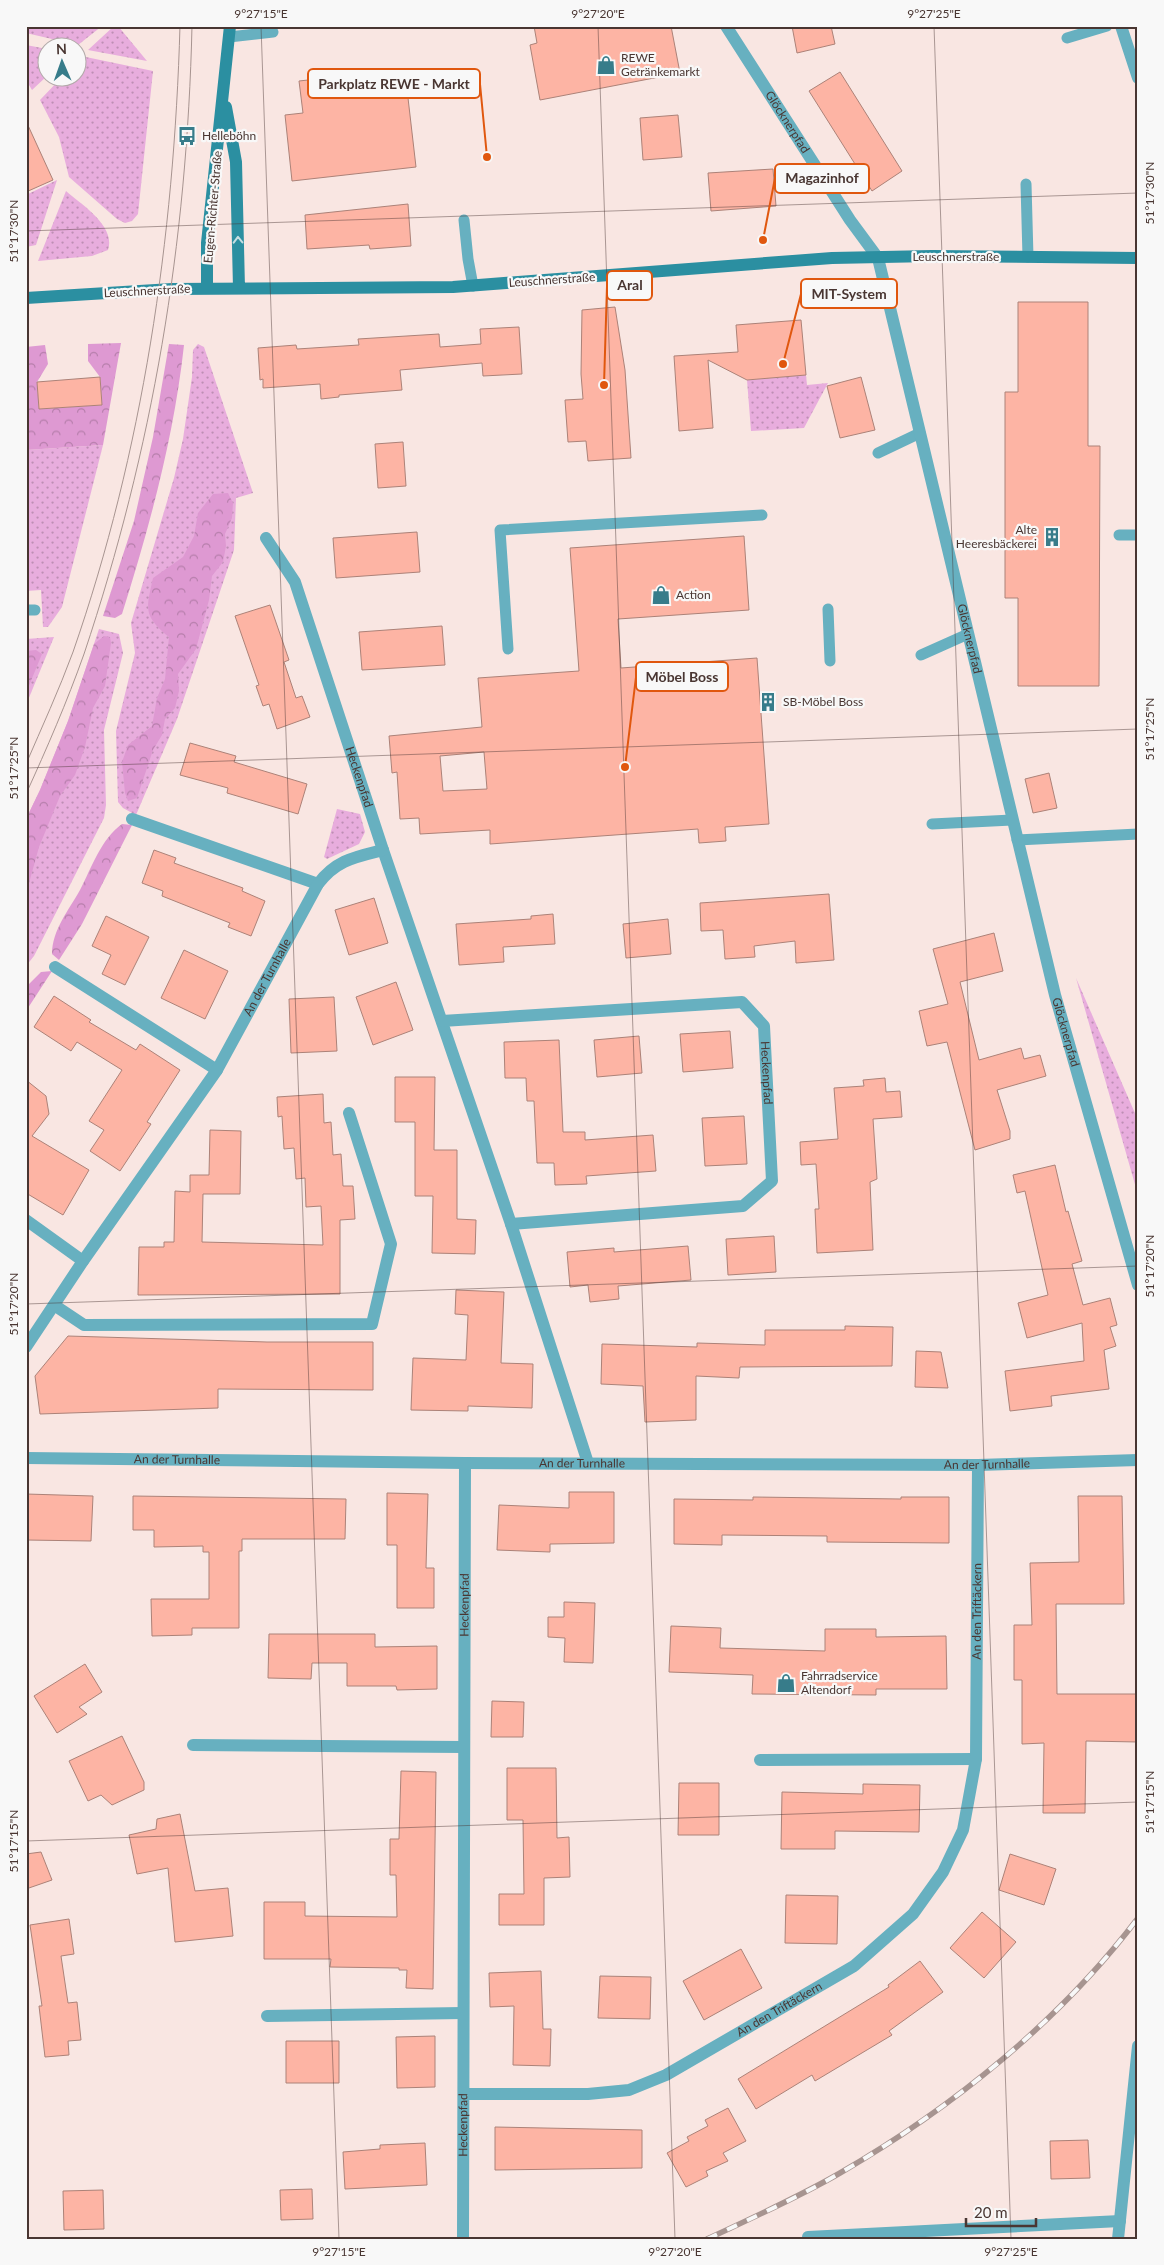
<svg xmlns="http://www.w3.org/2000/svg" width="1164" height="2265" viewBox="0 0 1164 2265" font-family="Lato,sans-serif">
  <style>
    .grass { fill: url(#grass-dots) }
    .forest { fill: url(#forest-crowns) }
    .building { fill: #fdb4a4; stroke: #ac8278; fill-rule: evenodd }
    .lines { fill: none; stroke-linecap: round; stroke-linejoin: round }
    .service { stroke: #67b0c0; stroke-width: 11 }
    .minor { stroke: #67b0c0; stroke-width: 12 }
    .secondary { stroke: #2b8fa1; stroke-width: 12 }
    .tram { stroke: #a79490; stroke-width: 1 }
    .rail-casing { stroke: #a79490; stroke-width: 5.5 }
    .rail { stroke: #f8f8f8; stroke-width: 4; stroke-dasharray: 11; stroke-linecap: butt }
    .oneway { stroke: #c5dee2 }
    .ticks { fill: none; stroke: #493632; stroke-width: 1; stroke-opacity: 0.45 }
    .labels { text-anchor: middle; stroke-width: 4.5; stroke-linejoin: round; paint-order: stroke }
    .poi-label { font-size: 12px; fill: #493632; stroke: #f8f8f8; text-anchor: start }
    .street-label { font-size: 12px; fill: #493632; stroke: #f8f8f8 }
    .leader { fill: none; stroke: #e0570e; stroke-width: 2 }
    .callout-dot { fill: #e0570e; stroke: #f8f8f8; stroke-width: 2 }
    .callout { fill: #f8f8f8; stroke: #e0570e; stroke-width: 2 }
    .callout-label { font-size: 14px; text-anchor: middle; font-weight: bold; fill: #493632 }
    .neatline { fill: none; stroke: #493632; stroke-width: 2 }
    .ticks-label { font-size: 12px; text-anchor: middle; fill: #493632 }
  </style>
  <defs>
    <pattern id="grass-dots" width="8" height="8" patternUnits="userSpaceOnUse" patternTransform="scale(1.25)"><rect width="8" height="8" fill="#e8addd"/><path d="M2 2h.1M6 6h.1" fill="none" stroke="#be8eb4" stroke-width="1.8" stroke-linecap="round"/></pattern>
    <pattern id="forest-crowns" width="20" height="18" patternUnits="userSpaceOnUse" patternTransform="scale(1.25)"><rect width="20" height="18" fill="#de99d2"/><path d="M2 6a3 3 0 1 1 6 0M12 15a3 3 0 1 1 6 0" fill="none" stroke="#b67eab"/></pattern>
  </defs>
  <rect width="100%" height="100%" fill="#f9e6e2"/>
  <path class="grass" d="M26 26H102L78 45 26 33Z
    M114 26H118L147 61 88 50Z
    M26 45 47 49V76L32 90 26 80Z
    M81 56 153 71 138 214 132 221 125 223 117 219 69 177 59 137 40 100 61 78H78V60Z
    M57 180 36 245 26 247V195Z
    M66 191C82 205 116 226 108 250L92 256 38 261Z
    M198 344 204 347 253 493 236 498 234 550 177 719 136 815 123 808 118 802 116 731 135 653 131 623 174 478 183 439 192 377 193 350Z
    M806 375 807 385 828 383 804 428 751 431 747 380Z
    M103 445 62 607 48 627H43L41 590 26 591V450Z
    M99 629 119 634 123 653 104 730 106 805 104 818 34 956 26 966V819L40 790 68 721Z
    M54 637 26 705V639Z
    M337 809 360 814 365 832 359 844 327 859 324 857Z
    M1076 978 1138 1120V1195Z"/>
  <path class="forest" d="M121 343 103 445 26 450V347L45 345 48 364 37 382 39 409 102 405 100 377 88 361V344Z
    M169 344 184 345C174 437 150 525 122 614L115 618 103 616 134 521 153 437Z
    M228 493 233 503 232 518 225 534 226 546 223 562 212 576 209 600 196 649 178 674 179 691 175 708 165 719 162 735 153 750 137 798 128 801 125 793 122 762 128 745 152 726 157 698 165 679 169 637C143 615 146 610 153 578L183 557 194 536 198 513 213 494Z
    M104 636 110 637 111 643 105 686 93 708 85 747 75 775 60 796 39 847 26 894V819L40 790 68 721 94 644Z
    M36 650 42 654 26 693V651Z
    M122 824 132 825 82 924 59 960 52 954C52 930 69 910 80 890 92 867 101 839 122 824Z
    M52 971 26 1011V987L41 972Z"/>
  <path class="building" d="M534 26H671L680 73 540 100 530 45 537 43Z
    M792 26H831L835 44 797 53Z
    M840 72 902 171 872 191 809 91Z
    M353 75 354 83 404 78 406 98H408L416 167 292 181 285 115 303 113 299 81Z
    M678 115 682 157 643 160 640 118Z
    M26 121 53 180 26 192Z
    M773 169 776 206 711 211 708 173Z
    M408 204 411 246 370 249 369 245 307 249 305 215Z
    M1018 302H1088V446H1100L1099 686H1018V598H1005V392H1018Z
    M615 307 625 370 631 458 588 461 586 441 568 442 565 400 583 399 581 374 582 310Z
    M801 320 806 375 747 380 708 360 713 428 679 431 674 356 738 352 736 325Z
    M519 327 522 374 483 376 482 363 400 370 402 390 339 395V397L321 399 320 384 263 388V379L260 380 258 348 296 345 297 349 359 345 358 339 439 334 440 347 481 344 480 329Z
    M100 377 102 405 39 409 37 382Z
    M861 377 875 430 840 438 827 386Z
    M403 442 406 486 378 488 375 444Z
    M417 532 420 572 336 578 333 538Z
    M744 536 749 610 618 619 621 668 757 658 769 824 725 827 726 841 699 843 698 829 490 844V830L420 834 419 818 400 819 397 772 392 773 389 736 482 727 478 678 579 671 570 548ZM484 752 487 789 443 791 440 756Z
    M270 605 289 660 284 662 296 698 302 696 310 717 277 729 269 704 263 706 256 686 259 685 235 616Z
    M442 626 445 665 362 670 359 632Z
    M190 743 236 756 234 762 307 784 298 814 227 793 228 788 180 775Z
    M1049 773 1057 808 1033 813 1025 779Z
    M154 850 176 858 174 863 243 888 242 891 265 901 251 936 228 927 230 923 162 896 163 891 142 883Z
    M829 894 834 960 796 963 795 941 754 946 755 957 725 959 723 930 701 931 700 903Z
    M374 898 388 943 349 955 335 910Z
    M553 914 555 944 503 947 504 962 459 965 456 924 531 919V916Z
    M106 916 149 937 125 985 102 974 111 955 92 946Z
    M668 919 671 954 626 958 623 924Z
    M994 933 1003 971 960 982 979 1060 1021 1048 1024 1059 1040 1055 1046 1076 997 1090 1010 1131V1139L975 1150 947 1042 927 1046 919 1011 948 1004 933 949Z
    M184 950 228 971 205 1019 161 998Z
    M396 982 413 1030 373 1045 356 997Z
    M54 996 91 1020 89 1022 136 1050 140 1044 180 1070 147 1122 151 1124 120 1171 90 1151 104 1130 89 1121 122 1070 77 1042 71 1051 34 1027Z
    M334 997 337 1051 291 1053 289 999Z
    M730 1031 733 1068 683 1072 680 1034Z
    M639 1036 642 1073 597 1077 594 1040Z
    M559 1040 563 1132H585V1140L653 1135 656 1171 586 1176 587 1184 555 1185 554 1163H537L534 1101H527L526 1078H505L504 1042Z
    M395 1077H435L434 1150H457V1219L476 1220 475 1254 432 1253 433 1196H415V1122H395Z
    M885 1078 886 1092 900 1091 902 1117 873 1119 877 1179 870 1182 873 1250 817 1253 815 1209H819L816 1164 801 1165 800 1142 838 1139 834 1088 864 1086 863 1080Z
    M26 1080 46 1096 49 1114 32 1136 89 1170 63 1215 26 1193Z
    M323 1094 324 1123 331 1122 333 1155 341 1154 343 1186H353L355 1219 340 1220V1294L138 1295 139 1247H164V1242H174L175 1191 190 1192V1175H209L210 1130 241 1131 240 1194H203L202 1242 323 1245 321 1206 306 1207 305 1178 296 1179 294 1148 284 1149 282 1116 278 1117 277 1097Z
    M744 1116 747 1164 705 1166 702 1118Z
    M1055 1165 1066 1212 1068 1211 1082 1261 1072 1264 1083 1305 1110 1298 1117 1325 1110 1327 1116 1346 1104 1350 1109 1389 1051 1396 1052 1406 1010 1411 1005 1371 1084 1361 1082 1323 1027 1338 1018 1303 1048 1295 1025 1191 1017 1193 1013 1175Z
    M774 1236 776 1272 728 1275 726 1239Z
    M688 1246 691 1280 618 1286 619 1299 590 1302 588 1285 570 1287 567 1252 614 1248V1252Z
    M456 1290 504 1292 501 1363 533 1364 532 1408 468 1406V1411L411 1410 413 1358 466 1360 468 1315 455 1314Z
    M845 1326 893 1327 892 1366 740 1367 739 1378 696 1376V1420L645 1422 643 1386 601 1384 602 1344 697 1347V1343L765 1345V1330H845Z
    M68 1336 267 1342H373V1390L218 1389V1408L40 1414 35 1376Z
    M916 1351 941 1352 948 1388 915 1387Z
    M569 1492H614V1543L550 1544V1552L497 1550 499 1505 569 1508Z
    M387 1493 428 1494 426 1568H434V1608H397V1545H387Z
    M26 1494 93 1496 91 1541 26 1540Z
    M133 1496 346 1499 345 1539H242V1551H239V1628H192V1635L152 1636 151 1599H209V1552H203V1546L154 1547V1530H133Z
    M1078 1496H1122L1124 1604H1056L1057 1694H1138V1742L1086 1741 1085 1813H1043L1044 1743 1022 1744V1680H1014V1625H1032L1030 1563 1079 1562Z
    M753 1497 901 1499V1497H949V1543L827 1542V1536L722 1535V1545L674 1544V1499L753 1500Z
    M564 1602 595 1603 593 1663 564 1662 565 1638 548 1637V1617H564Z
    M671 1626 721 1628 720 1648 825 1651V1629H876V1637L946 1636 947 1689H876V1695L752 1694 753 1675 669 1672Z
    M269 1634H375V1647L437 1646V1689L397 1690 396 1686H347V1663H312L311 1679 268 1678Z
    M85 1664 102 1692 79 1707 87 1714 57 1733 34 1696Z
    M492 1701 524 1702 523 1737H491Z
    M122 1736 144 1782V1790L112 1805 101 1795 88 1801 69 1761Z
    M507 1768H556L557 1838 569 1837 570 1877 544 1878V1925H499V1894H524L523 1820H507Z
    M401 1771 436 1772 433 1989 406 1988 407 1970H399V1968L330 1967 331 1959H264V1902H305V1916L397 1917 396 1875H390V1839H399Z
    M679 1783H719V1835H678Z
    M863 1784 920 1785 919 1832 835 1831V1849H781L782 1792 863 1794Z
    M180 1814 195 1891 228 1888 233 1936 175 1942 168 1868 137 1874 129 1835 156 1829 157 1819Z
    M41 1852 52 1880 26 1889V1854Z
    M1010 1854 1056 1869 1044 1905 999 1890Z
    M786 1895 838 1896 837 1944 785 1943Z
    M982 1912 1016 1942 984 1978 950 1948Z
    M69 1919 74 1954 61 1956 68 2003 77 2002 81 2040 68 2041 69 2055 45 2057 39 2006H42L30 1925Z
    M741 1949 762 1988 704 2020 683 1981Z
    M920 1961 943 1992 889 2031 892 2035 815 2081 812 2075 756 2109 738 2079 889 1987 888 1985Z
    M541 1971 543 2029H551L550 2066 513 2065 514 2006 490 2007 489 1973Z
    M600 1976 651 1977 650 2019 598 2018Z
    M435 2036V2087L397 2088 396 2037Z
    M286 2041H339V2083H286Z
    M728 2108 746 2141 723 2153 728 2161 706 2171 708 2176 686 2187 667 2153 689 2141 687 2137 708 2126 705 2120Z
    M495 2127 642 2130V2168L495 2170Z
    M1088 2140 1090 2178 1051 2179 1050 2141Z
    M425 2143 427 2185 345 2189 343 2152 380 2149V2145Z
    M312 2189 313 2219 281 2220 280 2190Z
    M103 2190 104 2229 64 2230 63 2191Z"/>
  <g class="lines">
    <path class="service" d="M229 37 273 32
      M1067 38 1107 26
      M1026 184 1028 257
      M464 220 468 259 473 286
      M878 453 920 433
      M1119 535H1138
      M828 609 830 661
      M26 610H35
      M508 649 500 530 762 515
      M921 655 968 634
      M932 824 1012 820
      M1017 840 1138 834"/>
    <g class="minor">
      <path id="s1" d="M726 26 850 220 878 258 1055 995 1138 1285"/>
      <path d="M1121 26 1138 78"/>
      <path id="s2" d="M266 538 295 582 383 850 511 1224 588 1463"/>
      <path d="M132 819 318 884"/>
      <path d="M55 967 217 1070"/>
      <path id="s3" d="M442 1021 742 1002 764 1026 772 1181 743 1206 511 1224"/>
      <path d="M26 1220 83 1261"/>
      <path d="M54 1305 84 1325 372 1324 391 1244 349 1113"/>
      <path id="s4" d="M26 1347 83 1261 217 1070 318 884C336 860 355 857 383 850"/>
      <path id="s5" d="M26 1458 465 1463 978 1465 1138 1460"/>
      <path d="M193 1745 463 1747"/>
      <path d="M760 1760 976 1759"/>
      <path d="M267 2016 463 2013"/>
      <path id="s6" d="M464 2094H588L629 2090 666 2075 854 1966 913 1914 943 1872 963 1830 976 1759 978 1465"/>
      <path id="s7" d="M463 2239 465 1463"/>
      <path d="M808 2239V2237L1120 2221"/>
      <path d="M1118 2239 1138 2046"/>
    </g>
    <path class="secondary" d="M226 107 236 162 239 288
      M207 289V243L230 26
      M26 298 172 289 453 287 832 258 932 256 1138 258"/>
    <path class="tram" d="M26 764C42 727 59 690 73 652 143 451 174 238 180 26
      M26 794C47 748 67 702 84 654 153 448 187 244 192 26"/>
    <g class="rail-casing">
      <path id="rail" d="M707 2239C752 2218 797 2198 840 2173 952 2108 1059 2022 1138 1918"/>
    </g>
    <use href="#rail" class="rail"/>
  </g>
  <defs><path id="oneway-chevron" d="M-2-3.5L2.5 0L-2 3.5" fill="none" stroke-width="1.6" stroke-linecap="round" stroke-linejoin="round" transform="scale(1.25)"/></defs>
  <use class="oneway" href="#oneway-chevron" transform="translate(238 240) rotate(-91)"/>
  <path class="ticks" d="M261 26 339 2239M598 26 675 2239M934 26 1011 2239M26 231 1138 193M26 768 1138 729M26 1304 1138 1266M26 1841 1138 1802"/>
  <defs>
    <g id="shop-bare" transform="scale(1.5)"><path d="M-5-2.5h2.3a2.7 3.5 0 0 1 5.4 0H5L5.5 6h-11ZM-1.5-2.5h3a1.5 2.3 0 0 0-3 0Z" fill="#377c8a" stroke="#f8f8f8" stroke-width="2.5" paint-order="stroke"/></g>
    <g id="bus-bare" transform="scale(1.5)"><path d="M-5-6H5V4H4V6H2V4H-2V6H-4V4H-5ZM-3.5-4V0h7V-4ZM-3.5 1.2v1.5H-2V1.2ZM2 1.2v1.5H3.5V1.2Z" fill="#377c8a" stroke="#f8f8f8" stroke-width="2.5" paint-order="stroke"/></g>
    <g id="building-bare" transform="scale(1.5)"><path d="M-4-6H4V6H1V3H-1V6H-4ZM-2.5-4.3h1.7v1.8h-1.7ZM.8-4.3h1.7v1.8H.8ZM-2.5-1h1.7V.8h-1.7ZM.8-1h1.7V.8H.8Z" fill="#377c8a" stroke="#f8f8f8" stroke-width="2.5" paint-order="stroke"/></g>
  </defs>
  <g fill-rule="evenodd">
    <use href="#shop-bare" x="606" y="65"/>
    <use href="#bus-bare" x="187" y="136"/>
    <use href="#building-bare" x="1052" y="537"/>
    <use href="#shop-bare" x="661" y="595"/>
    <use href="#building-bare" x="768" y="702"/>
    <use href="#shop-bare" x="786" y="1683"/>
  </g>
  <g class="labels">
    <g class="poi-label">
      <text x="621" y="62">REWE<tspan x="621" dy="14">Getränkemarkt</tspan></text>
      <text x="202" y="140">Helleböhn</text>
      <text x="1037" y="534" text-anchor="end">Alte<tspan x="1037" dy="14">Heeresbäckerei</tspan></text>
      <text x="676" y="599">Action</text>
      <text x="783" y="706">SB-Möbel Boss</text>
      <text x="801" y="1680">Fahrradservice<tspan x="801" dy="14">Altendorf</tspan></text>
    </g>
    <g class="street-label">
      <text dy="4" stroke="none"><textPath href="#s1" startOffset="114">Glöcknerpfad</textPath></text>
      <text transform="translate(213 207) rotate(-85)" y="4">Eugen-Richter-Straße</text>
      <text x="956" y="261">Leuschnerstraße</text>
      <text transform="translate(552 280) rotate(-4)" y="4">Leuschnerstraße</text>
      <text transform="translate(147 291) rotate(-3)" y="4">Leuschnerstraße</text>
      <text dy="4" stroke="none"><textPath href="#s1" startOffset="669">Glöcknerpfad</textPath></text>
      <text dy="4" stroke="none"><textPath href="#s2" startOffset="258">Heckenpfad</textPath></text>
      <text dy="4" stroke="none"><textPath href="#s4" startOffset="442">An der Turnhalle</textPath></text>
      <text dy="4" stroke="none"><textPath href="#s1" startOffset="1074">Glöcknerpfad</textPath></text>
      <text dy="4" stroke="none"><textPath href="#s3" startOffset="380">Heckenpfad</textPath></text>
      <text dy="4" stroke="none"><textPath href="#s5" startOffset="151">An der Turnhalle</textPath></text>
      <text dy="4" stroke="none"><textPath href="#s5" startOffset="556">An der Turnhalle</textPath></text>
      <text dy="4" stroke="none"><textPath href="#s5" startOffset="961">An der Turnhalle</textPath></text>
      <text dy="4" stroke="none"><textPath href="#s7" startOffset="634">Heckenpfad</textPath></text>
      <text dy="4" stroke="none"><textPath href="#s6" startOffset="819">An den Triftäckern</textPath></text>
      <text dy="4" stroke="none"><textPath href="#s6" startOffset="336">An den Triftäckern</textPath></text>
      <text dy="4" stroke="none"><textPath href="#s7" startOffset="114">Heckenpfad</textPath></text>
    </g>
  </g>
  <path class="leader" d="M487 157L480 84M763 240L775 178M604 385L607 286M783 364L801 294M625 767L636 677"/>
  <g class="callout-dot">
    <circle cx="487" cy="157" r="5"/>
    <circle cx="763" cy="240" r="5"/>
    <circle cx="604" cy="385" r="5"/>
    <circle cx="783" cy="364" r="5"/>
    <circle cx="625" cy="767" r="5"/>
  </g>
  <g class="callout">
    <rect x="308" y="69" width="172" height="29" rx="5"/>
    <rect x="775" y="164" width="94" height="29" rx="5"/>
    <rect x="607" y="271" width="45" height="29" rx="5"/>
    <rect x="801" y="279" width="96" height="29" rx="5"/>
    <rect x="636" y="662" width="92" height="29" rx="5"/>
  </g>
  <g class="callout-label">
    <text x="394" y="89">Parkplatz REWE - Markt</text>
    <text x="822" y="183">Magazinhof</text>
    <text x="630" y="290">Aral</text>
    <text x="849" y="299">MIT-System</text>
    <text x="682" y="682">Möbel Boss</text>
  </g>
  <rect width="1164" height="2265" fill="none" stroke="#f8f8f8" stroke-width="55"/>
  <g transform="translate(62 62) rotate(358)"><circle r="24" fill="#f8f8f8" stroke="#b2aaa9"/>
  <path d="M0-4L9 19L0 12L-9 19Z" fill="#377c8a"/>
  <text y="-8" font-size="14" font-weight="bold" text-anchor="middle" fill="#493632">N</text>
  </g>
  <path d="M966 2218v8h70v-8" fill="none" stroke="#493632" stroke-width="2.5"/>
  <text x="974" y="2218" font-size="15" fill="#493632" stroke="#f8f8f8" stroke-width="4" paint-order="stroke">20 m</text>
  <rect x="28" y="28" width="1108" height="2210" class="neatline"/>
  <g class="ticks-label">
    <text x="261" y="18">9°27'15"E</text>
    <text x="598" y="18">9°27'20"E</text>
    <text x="934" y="18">9°27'25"E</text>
    <text transform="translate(1150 193) rotate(-90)" y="4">51°17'30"N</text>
    <text transform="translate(14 231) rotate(-90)" y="4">51°17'30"N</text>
    <text transform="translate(1150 729) rotate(-90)" y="4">51°17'25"N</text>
    <text transform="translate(14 768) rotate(-90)" y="4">51°17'25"N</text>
    <text transform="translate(1150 1266) rotate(-90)" y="4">51°17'20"N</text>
    <text transform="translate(14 1304) rotate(-90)" y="4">51°17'20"N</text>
    <text transform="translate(1150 1802) rotate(-90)" y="4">51°17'15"N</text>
    <text transform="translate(14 1841) rotate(-90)" y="4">51°17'15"N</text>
    <text x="339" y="2256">9°27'15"E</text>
    <text x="675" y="2256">9°27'20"E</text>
    <text x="1011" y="2256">9°27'25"E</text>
  </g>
</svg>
